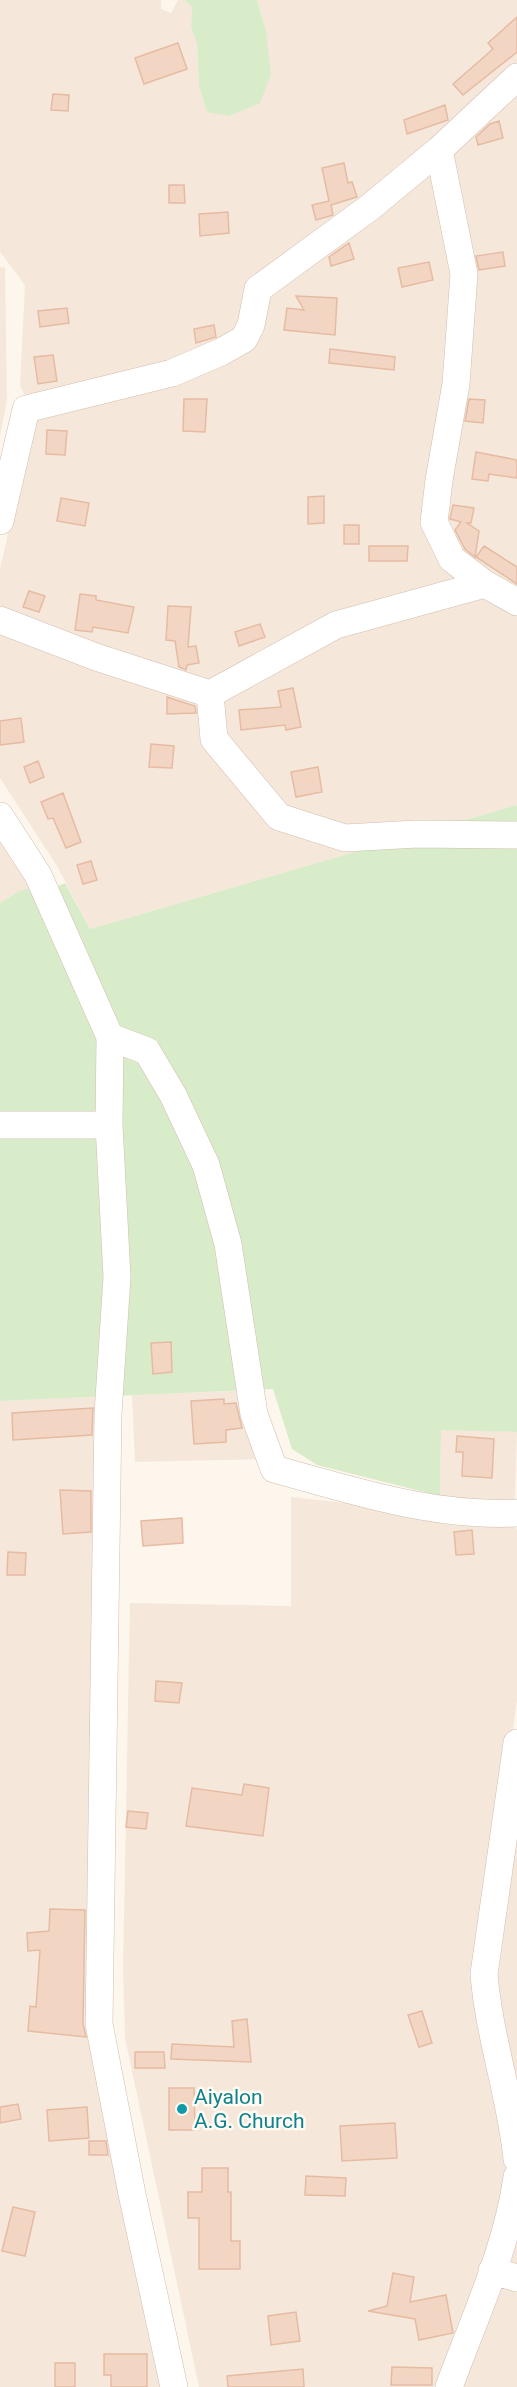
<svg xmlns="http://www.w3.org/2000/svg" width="517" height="2387" viewBox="0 0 517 2387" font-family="Roboto,sans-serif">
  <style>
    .residential { fill: #f5e8da }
    .green { fill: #d8ecc9 }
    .building { fill: #f3d5c3; stroke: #e6bba3; stroke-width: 1.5 }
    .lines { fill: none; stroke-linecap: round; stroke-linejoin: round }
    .minor-casing { stroke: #d1beb0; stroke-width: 28 }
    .minor { stroke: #fff; stroke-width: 27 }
    .culture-dot { fill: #0f9aa8; stroke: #fffaf3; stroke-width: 2 }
    .labels { text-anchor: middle; stroke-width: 5; stroke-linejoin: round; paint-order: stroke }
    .culture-label { font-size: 21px; fill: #0d838f; stroke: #fffaf3; text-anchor: start }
  </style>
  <rect width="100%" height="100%" fill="#fdf6ec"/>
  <path class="residential" d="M0 0H161V9L171 13 178 0H184L192 7 191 27 197 44 199 85 266 31 257 0H517V65L434 142 289 258 246 321 219 346 29 403 20 386 25 285 0 252Z
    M517 87V805L90 929 57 866 0 778V569L34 420 247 348 264 290Z
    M0 267 5 268 7 400 0 437Z
    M0 806 51 890 12 895 0 903Z
    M257 1390 273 1459 135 1462 132 1395Z
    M112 1396 104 2050 180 2387H0V1401Z
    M441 1429 517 1432 515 1504 440 1496Z
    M291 1497 510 1521 517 1530V1701L482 1939 512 2170 443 2387H199L125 2038 123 1968 130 1603 291 1606Z
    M517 1807V2096L495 2006V1938Z
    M517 2209V2387H456Z"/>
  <path class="green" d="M184 0H257L266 31 271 75 260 103 229 116 207 112 199 85 197 44 191 27 192 7Z
    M517 805V1432L441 1430 440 1496 317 1465 292 1449 273 1389 0 1401V903C9 897 21 889 32 888 49 885 45 892 65 883L90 929Z"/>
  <path class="building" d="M517 17V52L463 95 453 84 493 49 488 43Z
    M178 43 187 69 144 84 135 58Z
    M53 94 69 95 68 111 51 110Z
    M445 105 448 120 407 134 404 120Z
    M499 121 503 138 478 145 476 137 490 124Z
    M344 163 348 183 352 182 357 197 331 205 333 215 316 220 312 205 329 201 322 168Z
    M169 185H184L185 203H169Z
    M228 212 229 233 200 236 199 214Z
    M349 243 354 259 331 266 329 257Z
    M503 252 505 266 479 270 476 256Z
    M429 262 433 280 402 287 398 268Z
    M296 296 337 298 335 335 284 330 287 308 304 310Z
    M67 308 69 323 40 327 38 311Z
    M214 325 216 337 196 343 194 329Z
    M330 349 395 357 394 370 329 363Z
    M53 355 57 381 38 384 34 357Z
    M184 399H207L205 432 183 431Z
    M469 399 485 400 483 423 465 421Z
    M47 430 67 431 65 455 46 454Z
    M476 452 517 460V478L489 474 488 481 472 479Z
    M324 496V523L308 524V497Z
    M61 498 89 503 85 526 57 521Z
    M453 505 474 508 471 523H467L479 531 475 557 465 549 455 530 461 522 450 519Z
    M344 525H359V544H344Z
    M369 546H408L407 561H369Z
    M484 546 517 567V584L476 557Z
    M29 591 45 596 39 612 23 607Z
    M80 594 96 596V600L134 607 128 633 93 627 92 632 75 630Z
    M168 606 191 607 188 647 196 646 199 663 187 665 186 670 179 667 175 641 166 640Z
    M260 624 265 637 239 646 235 632Z
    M293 688 301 727 286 730 285 725 241 730 239 710 281 707 278 691Z
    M167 697 195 706 196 713 167 714Z
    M21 718 24 742 0 745V721Z
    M151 744 174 746 172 768 149 767Z
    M38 761 44 777 30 783 24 767Z
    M318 767 322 792 296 797 291 772Z
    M63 793 81 842 66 848 53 818 48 819 41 802Z
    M91 861 97 880 83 884 77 865Z
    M171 1342 172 1372 153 1374 151 1343Z
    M224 1399V1404L236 1403 242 1428 226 1430V1442L194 1444 191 1401Z
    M93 1408 92 1435 13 1440 12 1413Z
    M457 1436 494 1439 492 1478 462 1476 463 1452H456Z
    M60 1490 91 1491V1532L63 1534Z
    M182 1518 183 1543 143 1546 141 1521Z
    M472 1530 474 1554 456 1555 454 1532Z
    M8 1552 26 1553 25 1575H7Z
    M156 1681 182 1683 179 1703 155 1701Z
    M244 1784 269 1788 263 1836 186 1826 192 1788 242 1795Z
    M128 1811 148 1813 146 1829 126 1827Z
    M50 1909 85 1910 83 2024 86 2037 28 2031 30 2006 36 2007 40 1950 28 1951 27 1933 49 1931Z
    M422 2011 432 2043 419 2047 408 2015Z
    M247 2019 251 2062 171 2059 172 2044 234 2047 232 2021Z
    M135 2052H164L165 2068H135Z
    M169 2088H194L195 2130H169Z
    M18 2104 21 2119 0 2123V2107Z
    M87 2107 89 2138 49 2141 47 2110Z
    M395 2123 397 2158 342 2161 340 2126Z
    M89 2141H106L108 2155H89Z
    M202 2168H228V2192H231V2241H240V2269H199V2218H188V2192H202Z
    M306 2176 346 2178 345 2196 305 2195Z
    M13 2207 35 2212 25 2256 2 2251Z
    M393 2273 414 2277 410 2302 446 2295 453 2333 419 2340 415 2319 368 2311 387 2306Z
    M296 2312 300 2341 271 2345 268 2316Z
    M104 2354H147V2387H111V2375H104Z
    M55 2363H75V2387H55Z
    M392 2367 432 2368V2385H391Z
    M303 2369 304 2387H228L227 2376Z"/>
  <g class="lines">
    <g class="minor-casing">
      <path id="minor" d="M439 150 464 274 456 384 439 480 434 522 452 559 485 584 517 602
        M0 521 26 409 172 373 221 352 244 339 251 325 258 289 369 208 439 150 517 77
        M0 620 96 657 210 694 336 625 485 584
        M210 694 214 739 279 817 345 838 417 834 517 835
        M0 816 38 875 110 1037 109 1125 117 1277 108 1414 99 2024 132 2194 174 2387
        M110 1037 147 1051 173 1095 206 1165 228 1244 254 1414 274 1469C354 1491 433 1517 517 1513
        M0 1125H109
        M517 1743 484 1974C489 2037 511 2097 517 2159
        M492 2271 517 2278
        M449 2387C474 2319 507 2249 517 2177"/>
    </g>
    <use href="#minor" class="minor"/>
  </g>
  <circle class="culture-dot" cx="182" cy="2109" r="6"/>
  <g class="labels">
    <g class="culture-label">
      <text x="194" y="2104">Aiyalon<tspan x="194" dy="24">A.G. Church</tspan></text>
    </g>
  </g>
</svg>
